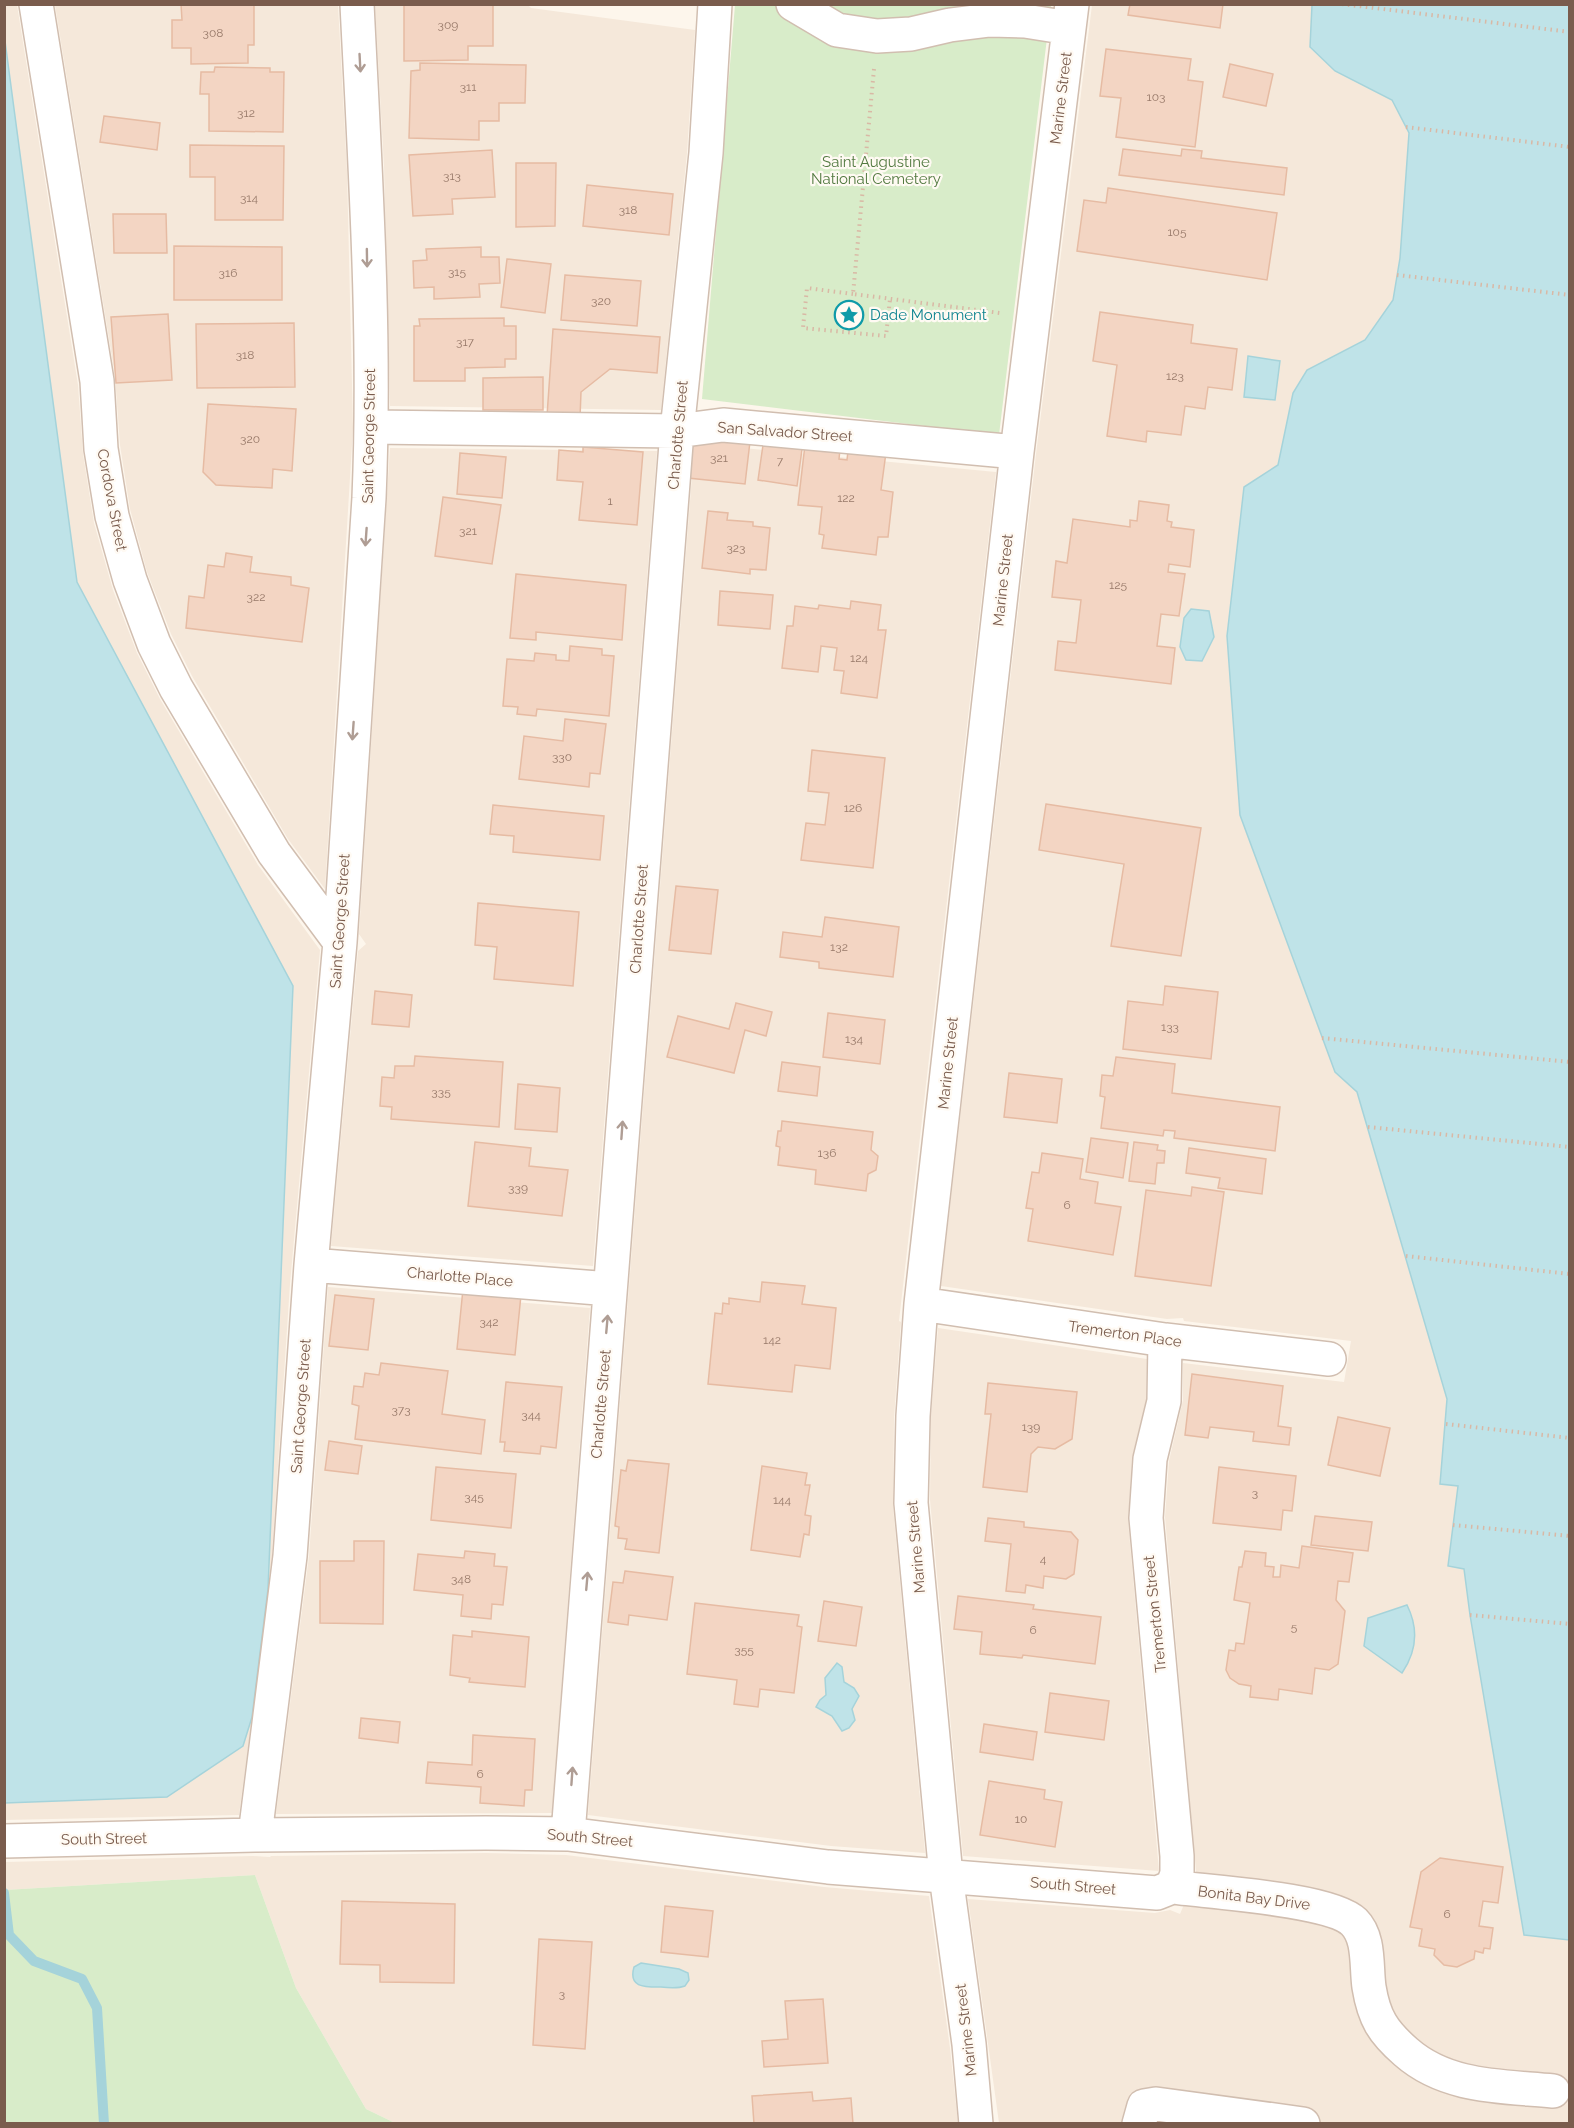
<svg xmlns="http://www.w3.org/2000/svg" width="1574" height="2128" viewBox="0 0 1574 2128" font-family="Raleway,sans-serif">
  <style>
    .residential { fill: #f5e8da }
    .green { fill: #d8ecc9 }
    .water { fill: #bfe3e8; stroke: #a5d3da; stroke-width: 1.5 }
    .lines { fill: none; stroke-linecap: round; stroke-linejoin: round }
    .stream { stroke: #a5d3da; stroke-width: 10 }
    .building { fill: #f3d5c3; stroke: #e6bba3; stroke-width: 1.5 }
    .minor-casing { stroke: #d1beb0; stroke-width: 36 }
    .path { stroke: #d9b8a5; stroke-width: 4; stroke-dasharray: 1.5 4.5; stroke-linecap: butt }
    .minor { stroke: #fff; stroke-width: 33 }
    .oneway { stroke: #af9d94 }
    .labels { text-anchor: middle; stroke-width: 4.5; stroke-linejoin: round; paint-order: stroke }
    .number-label { font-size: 12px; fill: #987a6a }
    .street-label { font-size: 15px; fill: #7a5c4d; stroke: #fffaf3 }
    .park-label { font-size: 15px; fill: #537a41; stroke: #fffaf3 }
    .culture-label { font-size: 15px; fill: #0d838f; stroke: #fffaf3; text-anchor: start }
  </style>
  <rect width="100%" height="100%" fill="#fdf6ec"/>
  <path class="residential" d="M4 5H17L78 385 83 454 94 523 113 590 137 653 160 699 258 865 320 950 290 1284 272 1555 268 1589 293 986 77 582 5 41Z
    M55 5H338L347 171 353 428 325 889 288 839 192 676 171 634 147 572 130 509 120 445 115 376Z
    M375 5H528L531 8 695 30 687 153 661 410 390 406 384 166Z
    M1092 5H1312L1310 48 1335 71 1393 100 1409 134 1400 258 1394 300 1364 340 1307 370 1293 393 1278 465 1244 487 1240 815 1335 1072 1357 1092 1447 1399 1440 1484 1458 1486 1448 1566 1464 1569 1524 1935 1569 1940V2123H999L968 1899 1155 1913 1170 1910 1180 1914 1191 1888 1196 1872 1165 1517 1169 1461 1183 1400V1363L1344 1382 1351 1341 1184 1321 1183 1318 1167 1319 941 1286 1036 454Z
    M722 446 996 472 899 1321 901 1322 894 1418 893 1507 925 1853 831 1846 588 1815 694 450Z
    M390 448 657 451 593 1266 331 1246 358 951 366 944 359 934Z
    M328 1287 590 1308 552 1813 276 1814 309 1556Z
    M938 1328 1147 1359 1146 1400 1132 1458 1128 1521 1159 1871 963 1856 930 1500 931 1416Z
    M252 1717 239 1815 5 1820 4 1803 167 1797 243 1746Z
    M485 1853 566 1855 824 1887 929 1896 950 2048 958 2123H395L366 2109 296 1988 255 1875 5 1890V1862L253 1856 270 1857 271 1856Z"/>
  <path class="green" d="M735 5H1051L999 435 702 399Z
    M255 1875 296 1988 366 2109 395 2123H5V1890Z"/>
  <path class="water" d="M1312 5H1569V1940L1524 1935 1470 1615 1464 1569 1448 1566 1458 1486 1440 1484 1447 1399 1357 1092 1335 1072 1240 815 1227 636 1244 487 1278 465 1293 393 1307 370 1365 340 1393 300 1400 258 1409 133 1392 100 1335 71 1310 47Z
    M5 41 77 582 293 986 268 1589 252 1717 243 1746 167 1797 5 1803Z
    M1248 356 1280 361 1275 400 1244 397Z
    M1191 609 1209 611 1214 637 1202 661 1186 660 1180 647 1184 618Z
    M1407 1605C1419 1629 1417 1651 1402 1673L1364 1646 1368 1618Z
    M837 1663 842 1667 844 1682 854 1688 859 1696 852 1709 855 1720 849 1728 842 1731 832 1716 816 1707 820 1700 826 1695 825 1678Z
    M641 1963 679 1969 688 1973 689 1980 685 1986C677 1989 669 1988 661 1987 645 1987 628 1988 634 1967Z"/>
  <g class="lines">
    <path class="stream" d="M4 1893 9 1935 34 1961 82 1979 97 2008 104 2124"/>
  </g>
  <path class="building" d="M181 4H254V45H248V63L191 64V48H172V20H182Z
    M404 4H493V46H468V60L404 61Z
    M1130 4H1223L1220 28 1128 15Z
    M1106 49 1191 59 1188 80 1203 82 1195 147 1116 137 1121 98 1100 96Z
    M420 63 526 65 525 103H499V121H479V140L409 138 411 71 420 70Z
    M1230 64 1273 74 1266 106 1223 97Z
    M215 67 270 68V72H284L283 132 209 131V94H200L201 72H214Z
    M104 116 160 123 157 150 100 142Z
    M190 145 284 146 283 220H215V177H190Z
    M1123 149 1181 156 1182 149 1202 151 1201 158 1287 168 1284 195 1119 175Z
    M492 150 495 197 452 199 453 214 413 216 409 155Z
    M516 163H556L555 226 516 227Z
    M587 185 673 194 669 235 583 226Z
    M1108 188 1277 213 1267 280 1077 251 1084 200 1106 203Z
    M113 214H166L167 253H114Z
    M174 246 282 247V300H174Z
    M481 247V257H499L500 283 479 284 480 297 434 299V287L414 288 413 261 427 260 426 249Z
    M507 259 551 264 545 313 501 307Z
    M565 275 641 281 637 326 561 320Z
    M1100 312 1193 325 1191 343 1237 349 1232 390 1208 387 1205 409 1185 406 1181 435 1147 431 1146 442 1107 436 1117 365 1093 361Z
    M168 314 172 380 116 383 111 317Z
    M504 318V326H516V359H505V367L465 368V381H414V326H420L419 319Z
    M294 323 295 387 197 388 196 324Z
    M553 329 660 337 657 373 610 369 581 392 580 418 547 416Z
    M543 377V410H483V378Z
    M208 404 296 409 292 471 273 469 272 488 216 485 203 472Z
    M693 433H751L745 484 688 478Z
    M806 436 841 440 839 459 847 460 849 441 887 445 881 490 893 492 888 537H878L876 555 822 548 824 535 819 534 822 507 798 505Z
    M764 438 803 442 797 486 758 480Z
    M583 447 643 452 637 525 579 520 583 482 557 480 559 450 583 452Z
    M460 453 506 457 502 498 457 494Z
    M443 497 501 505 492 564 435 556Z
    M1139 501 1169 505 1167 521 1172 522 1171 527 1194 530 1190 567 1169 564 1168 572 1185 574 1179 616 1161 614 1157 646 1175 648 1171 684 1055 670 1058 641 1076 643 1081 600 1052 597 1056 561 1067 563 1073 519 1130 527V520L1137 521Z
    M708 511 728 513 727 520 753 522V526L770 528 766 570 750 569V574L702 568Z
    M226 553 252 557 250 572 291 577V585L309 588 302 642 186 628 189 596 204 598 208 565 224 567Z
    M516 574 626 585 622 640 536 632V640L510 638Z
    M720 591 773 595 770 629 718 625Z
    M851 601 881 605 878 630H886L877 698 841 693 844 671 834 670 837 648 821 646 818 672 782 668 787 626H793L795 606 818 609 819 605 850 609Z
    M570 646 602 649V655L614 656 609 716 537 709 536 716 517 714 518 707 503 706 507 659 534 661 535 653 556 655V660L569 661Z
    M565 719 606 724 600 774 590 773 589 787 519 779 524 736 563 741Z
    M812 750 885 758 873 868 801 860 806 823 825 825 829 793 808 791Z
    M1046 804 1201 828 1181 956 1111 946 1124 864 1039 850Z
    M493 805 604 816 600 860 513 852 514 836 490 834Z
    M676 886 718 890 711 954 669 950Z
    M478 903 579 912 573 986 494 979 497 947 475 945Z
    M825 917 899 927 893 977 819 968V962L780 957 783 932 822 937Z
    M1165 986 1218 992 1211 1059 1123 1049 1128 1001 1163 1005Z
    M375 991 412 995 409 1027 372 1024Z
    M736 1003 772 1012 766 1036 745 1030 734 1073 667 1057 678 1016 729 1029Z
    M828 1013 885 1020 880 1064 823 1057Z
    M415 1056 503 1062 499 1127 391 1119 392 1107 380 1106 382 1077 394 1078 395 1066H414Z
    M1116 1057 1175 1064 1172 1093 1280 1107 1275 1151 1174 1138 1175 1131 1164 1130 1163 1136 1101 1128 1105 1097 1100 1096 1102 1075 1113 1076Z
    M782 1062 820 1067 817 1096 778 1091Z
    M1009 1073 1062 1079 1057 1123 1004 1117Z
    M518 1084 560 1088 557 1132 515 1129Z
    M782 1121 873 1132 871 1150 878 1156 876 1170 868 1174 866 1191 815 1184 816 1170 778 1165 780 1147 776 1146 778 1131H781Z
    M1091 1138 1128 1143 1123 1178 1086 1172Z
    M475 1142 531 1148 529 1166 568 1170 562 1216 468 1206Z
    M1134 1142 1158 1145 1157 1150 1165 1151 1164 1163H1157L1155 1184 1129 1181Z
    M1189 1148 1266 1159 1262 1194 1218 1188 1220 1178 1186 1173Z
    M1042 1153 1083 1159 1080 1179 1098 1182 1095 1203 1121 1207 1113 1255 1028 1241 1033 1209 1026 1208 1032 1172 1039 1173Z
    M1192 1187 1224 1192 1211 1286 1135 1276 1146 1190 1191 1196Z
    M762 1282 805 1286 802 1304 836 1308 830 1369 795 1365 792 1392 708 1384 715 1313 722 1314 723 1303 729 1304V1298L760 1302Z
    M463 1289 521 1295 515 1355 457 1349Z
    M335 1295 374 1299 368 1350 329 1346Z
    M381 1363 448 1371 442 1414 485 1420 481 1454 355 1439 359 1406 352 1404 354 1386 363 1387 365 1373 379 1375Z
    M1192 1374 1283 1386 1278 1426 1291 1428 1289 1445 1253 1441 1254 1432 1210 1427 1208 1438 1185 1435Z
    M506 1382 562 1387 556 1448 541 1446 540 1454 504 1451 505 1442H500Z
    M988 1383 1077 1392 1072 1439 1055 1449 1038 1447 1031 1454 1027 1492 983 1487 991 1414H985Z
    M1338 1417 1390 1428 1380 1476 1328 1465Z
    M329 1441 362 1446 358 1474 325 1470Z
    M628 1460 669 1464 659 1553 625 1549 627 1539 618 1538 619 1527 615 1526 621 1470 626 1471Z
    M762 1466 807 1473 805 1485H810L805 1515 811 1516 809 1535 804 1534 800 1557 751 1550Z
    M436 1467 516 1474 511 1528 431 1520Z
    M1219 1467 1296 1476 1292 1511 1283 1510 1281 1530 1213 1523Z
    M1315 1516 1372 1522 1368 1551 1311 1545Z
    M988 1518 1024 1522V1527L1071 1532 1078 1540 1074 1574 1066 1579 1044 1576 1043 1588 1026 1585 1025 1593 1006 1591 1011 1544 985 1541Z
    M354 1541H384L383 1624 320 1623V1561H354Z
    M1302 1546 1353 1553 1349 1582 1338 1581 1336 1600 1345 1611 1338 1664 1329 1670 1315 1668 1312 1694 1279 1689 1278 1700 1250 1697 1251 1686 1239 1684 1230 1678 1226 1670 1229 1650 1235 1651 1236 1643 1244 1644 1250 1603 1234 1600 1239 1567H1242L1245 1551 1266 1553 1265 1566 1274 1567 1273 1577H1280L1281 1565 1299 1568Z
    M465 1551 495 1554 494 1566 507 1567 503 1605 492 1604 491 1619 461 1616 463 1595 414 1590 418 1554 464 1558Z
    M625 1571 673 1577 667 1620 629 1615 628 1625 608 1622 613 1582 623 1583Z
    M958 1596 1034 1605 1033 1609 1101 1617 1095 1664 1023 1655 1022 1658 980 1654 982 1632 954 1629Z
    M824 1601 862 1607 856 1646 818 1641Z
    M695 1603 799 1615 797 1626 802 1627 794 1693 760 1689 758 1707 734 1704 737 1680 687 1674Z
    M472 1631 529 1637 525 1687 469 1682 470 1678 450 1675 453 1635 472 1637Z
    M1050 1693 1109 1701 1104 1740 1045 1732Z
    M361 1718 400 1722 398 1743 359 1738Z
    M984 1724 1037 1732 1033 1760 980 1752Z
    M473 1735 535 1739 532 1790H525L524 1806 480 1803 481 1787 426 1783 428 1762 472 1765Z
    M989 1781 1045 1790 1044 1799 1062 1802 1055 1847 980 1835Z
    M1440 1858 1503 1867 1498 1903 1483 1901 1479 1926 1493 1928 1490 1949 1484 1948 1483 1953 1475 1951 1474 1959 1457 1967 1444 1965 1434 1955 1435 1949 1419 1946 1422 1929 1410 1927 1421 1872Z
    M342 1901 455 1904 454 1983 380 1982V1965L340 1964Z
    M665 1906 713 1911 708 1957 661 1952Z
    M539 1939 592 1942 585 2049 533 2045Z
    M823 1999 828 2063 764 2067 762 2041 788 2039 785 2001Z
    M812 2092 813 2101 851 2098 853 2124H754L752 2096Z"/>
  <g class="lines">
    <g class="minor-casing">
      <path id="minor" d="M36 4 97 381 101 449 112 516 130 580 154 644 176 688 274 853 340 942
        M793 4 837 30 877 36 911 34 950 25 990 20 1025 21 1069 28
        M372 427 677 431 723 425 1017 452
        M311 1265 610 1289
        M921 1304 1165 1340 1329 1359
        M1165 1340 1164 1401 1150 1459 1146 1518 1177 1856V1874L1172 1887
        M568 1834 677 431 706 153 715 4
        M255 1835 290 1556 311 1265 340 942 369 498C376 335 365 167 357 4
        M4 1841 255 1835 486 1833 568 1834 828 1867 1157 1893 1172 1887C1209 1892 1331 1899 1354 1922 1370 1938 1366 1966 1369 1987 1374 2018 1383 2032 1406 2052 1447 2088 1502 2086 1553 2091
        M976 2124 969 2044 946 1876 911 1503 913 1416 921 1304 1017 452 1072 4
        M1139 2124 1144 2106 1156 2104 1303 2124"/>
    </g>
    <path class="path" d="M1342 4 1570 32
      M874 69 853 294 1000 313
      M1406 127 1570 147
      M1397 275 1570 295
      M853 294 807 288 803 328 886 336 890 299
      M1322 1038 1570 1062
      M1368 1127 1570 1147
      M1406 1256 1570 1274
      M1446 1424 1570 1438
      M1453 1525 1570 1536
      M1470 1615 1570 1624"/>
    <use href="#minor" class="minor"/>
  </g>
  <defs><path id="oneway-shaft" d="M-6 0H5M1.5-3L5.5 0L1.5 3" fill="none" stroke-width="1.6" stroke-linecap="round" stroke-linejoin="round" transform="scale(1.5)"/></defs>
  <g class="oneway">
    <use href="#oneway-shaft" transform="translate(360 63) rotate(87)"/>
    <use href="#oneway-shaft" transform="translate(367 258) rotate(89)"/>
    <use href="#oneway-shaft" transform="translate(366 537) rotate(94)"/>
    <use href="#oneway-shaft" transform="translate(353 731) rotate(94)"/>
    <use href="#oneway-shaft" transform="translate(622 1130) rotate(-86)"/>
    <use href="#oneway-shaft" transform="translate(607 1324) rotate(-85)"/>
    <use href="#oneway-shaft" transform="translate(587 1581) rotate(-85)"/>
    <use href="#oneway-shaft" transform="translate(572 1776) rotate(-86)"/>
  </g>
  <defs>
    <g id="sight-ring" transform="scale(1.5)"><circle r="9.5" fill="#fffaf3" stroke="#0f9aa8" stroke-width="1.5"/><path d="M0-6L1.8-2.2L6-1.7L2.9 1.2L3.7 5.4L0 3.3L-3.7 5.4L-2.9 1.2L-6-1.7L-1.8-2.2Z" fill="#0f9aa8"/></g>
  </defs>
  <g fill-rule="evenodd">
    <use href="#sight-ring" x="849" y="315"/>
  </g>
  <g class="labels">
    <g class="number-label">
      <text x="448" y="29">309</text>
      <text x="213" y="37">308</text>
      <text x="468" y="91">311</text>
      <text x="1156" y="101">103</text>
      <text x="246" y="117">312</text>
      <text x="452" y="180">313</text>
      <text x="249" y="202">314</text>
      <text x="628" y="214">318</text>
      <text x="1177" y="236">105</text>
      <text x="457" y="276">315</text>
      <text x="228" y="277">316</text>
      <text x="601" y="305">320</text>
      <text x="465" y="346">317</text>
      <text x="245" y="359">318</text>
      <text x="1175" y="380">123</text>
      <text x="250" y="443">320</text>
      <text x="719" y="462">321</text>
      <text x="780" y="465">7</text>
      <text x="846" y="502">122</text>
      <text x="610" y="505">1</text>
      <text x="468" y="535">321</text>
      <text x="736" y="552">323</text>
      <text x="1118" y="589">125</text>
      <text x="256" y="601">322</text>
      <text x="859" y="662">124</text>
      <text x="562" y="761">330</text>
      <text x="853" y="812">126</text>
      <text x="839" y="951">132</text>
      <text x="1170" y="1031">133</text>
      <text x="854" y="1043">134</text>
      <text x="441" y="1096">335</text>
      <text x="827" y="1157">136</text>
      <text x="518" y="1192">339</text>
      <text x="1067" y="1209">6</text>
      <text x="489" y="1326">342</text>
      <text x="772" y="1344">142</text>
      <text x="401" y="1414">373</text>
      <text x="531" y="1419">344</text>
      <text x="1031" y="1431">139</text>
      <text x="1255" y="1497">3</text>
      <text x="474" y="1501">345</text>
      <text x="782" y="1504">144</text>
      <text x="1043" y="1563">4</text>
      <text x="461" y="1583">348</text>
      <text x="1294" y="1631">5</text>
      <text x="1033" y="1634">6</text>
      <text x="744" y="1654">355</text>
      <text x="480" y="1778">6</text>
      <text x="1021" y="1823">10</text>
      <text x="1447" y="1918">6</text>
      <text x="562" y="1998">3</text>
    </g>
    <g class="street-label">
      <text transform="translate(1061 98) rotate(-83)" y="5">Marine Street</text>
      <text transform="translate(785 432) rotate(4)" y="5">San Salvador Street</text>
      <text transform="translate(678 435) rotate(-85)" y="5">Charlotte Street</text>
      <text transform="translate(369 436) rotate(-89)" y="5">Saint George Street</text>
      <text transform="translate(112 500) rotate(79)" y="5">Cordova Street</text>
      <text transform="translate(1003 580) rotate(-84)" y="5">Marine Street</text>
      <text transform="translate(639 919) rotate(-86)" y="5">Charlotte Street</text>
      <text transform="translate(340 921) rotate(-86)" y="5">Saint George Street</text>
      <text transform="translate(948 1063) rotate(-84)" y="5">Marine Street</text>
      <text transform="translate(460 1277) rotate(5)" y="5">Charlotte Place</text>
      <text transform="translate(1125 1334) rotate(8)" y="5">Tremerton Place</text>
      <text transform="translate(601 1404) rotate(-85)" y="5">Charlotte Street</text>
      <text transform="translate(301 1406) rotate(-86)" y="5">Saint George Street</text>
      <text transform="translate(916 1547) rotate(-95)" y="5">Marine Street</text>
      <text transform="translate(1155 1614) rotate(-96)" y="5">Tremerton Street</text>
      <text transform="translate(590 1838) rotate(5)" y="5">South Street</text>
      <text transform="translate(104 1839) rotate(-1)" y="5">South Street</text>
      <text transform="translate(1073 1886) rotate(5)" y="5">South Street</text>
      <text transform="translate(1254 1898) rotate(7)" y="5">Bonita Bay Drive</text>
      <text transform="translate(966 2030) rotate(-97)" y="5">Marine Street</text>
    </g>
    <g class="park-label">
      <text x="876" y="167">Saint Augustine<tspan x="876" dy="17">National Cemetery</tspan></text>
    </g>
    <g class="culture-label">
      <text x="870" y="320">Dade Monument</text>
    </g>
  </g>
  <rect width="1574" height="2128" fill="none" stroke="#7a5c4d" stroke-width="12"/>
</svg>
